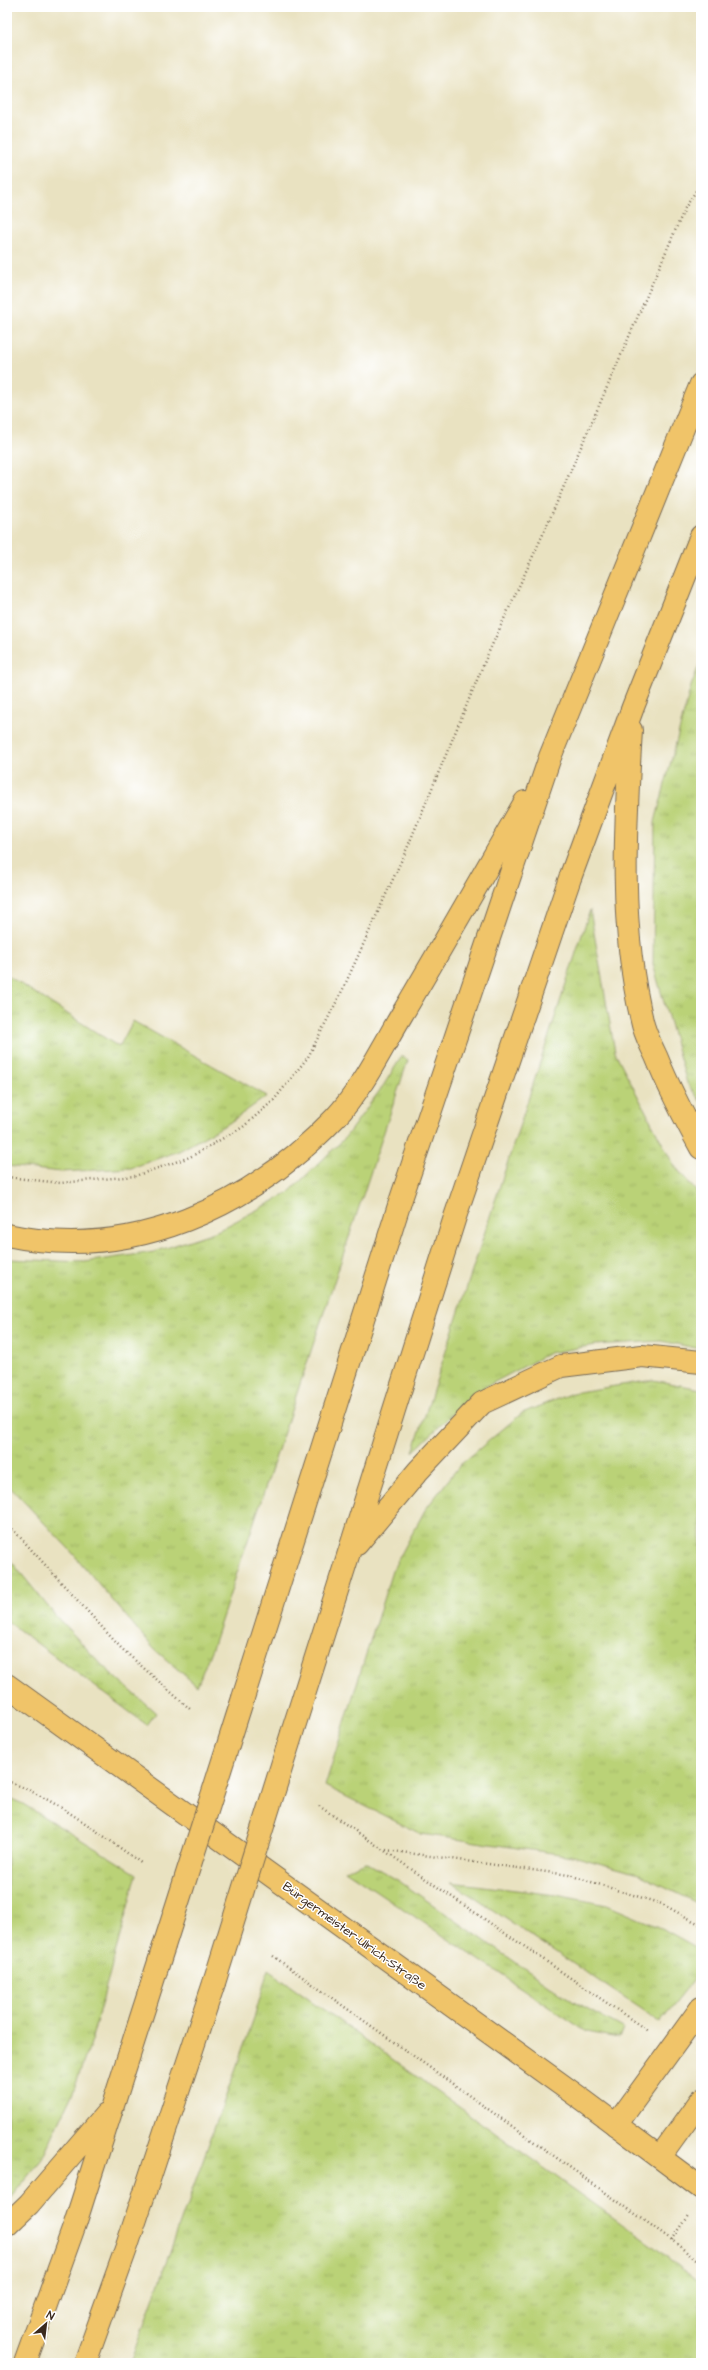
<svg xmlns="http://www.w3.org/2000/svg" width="708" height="2370" viewBox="0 0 708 2370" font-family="'Architects Daughter',sans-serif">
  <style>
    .grass { fill: url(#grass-tufts); stroke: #7a7e4a }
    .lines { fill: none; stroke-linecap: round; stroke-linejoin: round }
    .major-casing { stroke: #786a57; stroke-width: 24 }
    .highway-casing { stroke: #786a57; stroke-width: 24 }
    .path { stroke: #786a57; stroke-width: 2.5; stroke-dasharray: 1 3; stroke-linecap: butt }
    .major { stroke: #f0c469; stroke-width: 22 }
    .highway { stroke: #f0c469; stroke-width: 22 }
    .highway-bridge-casing { stroke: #786a57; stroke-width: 24; stroke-linecap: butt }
    .highway-bridge { stroke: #f0c469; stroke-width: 22 }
    .labels { text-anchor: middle; stroke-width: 3; stroke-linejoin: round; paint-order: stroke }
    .street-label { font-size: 13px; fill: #3b2a1e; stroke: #fff }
  </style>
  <defs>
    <pattern id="grass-tufts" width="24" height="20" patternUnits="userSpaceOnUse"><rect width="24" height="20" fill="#bad277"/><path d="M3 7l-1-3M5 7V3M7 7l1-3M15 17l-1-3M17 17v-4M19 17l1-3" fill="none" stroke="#a1b466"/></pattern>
  </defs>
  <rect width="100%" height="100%" fill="#fff"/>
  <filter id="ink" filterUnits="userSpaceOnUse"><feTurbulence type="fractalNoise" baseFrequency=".025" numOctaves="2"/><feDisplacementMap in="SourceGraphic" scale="8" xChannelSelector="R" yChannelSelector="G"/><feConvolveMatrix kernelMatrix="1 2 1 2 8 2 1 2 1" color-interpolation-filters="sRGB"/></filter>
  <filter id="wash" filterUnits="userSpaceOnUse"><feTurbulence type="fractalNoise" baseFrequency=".012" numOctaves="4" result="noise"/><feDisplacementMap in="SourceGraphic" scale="16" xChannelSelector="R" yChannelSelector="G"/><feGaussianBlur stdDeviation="0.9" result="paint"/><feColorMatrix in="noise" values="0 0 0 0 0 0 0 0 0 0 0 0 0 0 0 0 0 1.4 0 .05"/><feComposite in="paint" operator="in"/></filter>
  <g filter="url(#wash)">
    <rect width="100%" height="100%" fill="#e9e2c1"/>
    <path class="grass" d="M701 660V1102L687 1083 653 964 655 822 691 686Z
      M590 910 615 1052 673 1164 701 1197V1349L661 1341 595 1345 549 1353 474 1393 413 1452Z
      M7 975 119 1047 133 1021 267 1096 229 1123 179 1151 131 1168 61 1172 7 1166Z
      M402 1056 408 1060 212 1648 197 1686 154 1649 69 1549 7 1484V1259L85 1262 154 1252 217 1231 287 1194 344 1139 383 1086Z
      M653 1380 701 1389V1905L639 1874 573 1856 421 1834 325 1786 392 1571 425 1510 460 1465 522 1413 572 1393Z
      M7 1556 54 1614 104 1667 156 1713 147 1725 7 1621Z
      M7 1797 23 1804 137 1874 93 2034 74 2090 42 2159 7 2202Z
      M366 1862 399 1881 561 1994 623 2028 619 2038 587 2032 345 1870Z
      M451 1882 556 1895 607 1905 665 1930 701 1950V1970L660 2022Z
      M268 1970 657 2249 701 2284V2363H130L255 2015Z"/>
  </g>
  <g filter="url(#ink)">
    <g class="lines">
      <g class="major-casing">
        <path id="major" d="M7 1685 584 2101 701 2188"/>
      </g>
      <g class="highway-casing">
        <path id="highway" d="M631 730C625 829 619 927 643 1025 646 1035 651 1046 656 1056 669 1088 684 1117 701 1148
          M7 1235C132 1262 250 1207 335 1118 361 1091 382 1048 401 1016 443 945 484 873 525 802
          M357 1544 418 1471 482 1403 561 1366 642 1356 701 1362
          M243 1698 401 1199 550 757 701 384
          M292 1733 455 1217 570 878 633 707 701 536
          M616 2125 701 2008
          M660 2157 701 2100
          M7 2225 29 2204 106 2114
          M25 2363 75 2224 164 1946
          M85 2363 127 2246 214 1983"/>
      </g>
      <path class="path" d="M7 1177 60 1183 135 1176 190 1157 243 1127 274 1100 308 1057 343 989 408 846 487 656 544 532 685 208 701 183
        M7 1523 121 1648 190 1709
        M7 1781C56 1799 99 1833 141 1863
        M319 1806 648 2031
        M386 1850 569 1875 662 1904 701 1925
        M273 1956 672 2240 701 2264
        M672 2240 690 2214"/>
      <use href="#major" class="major"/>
      <use href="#highway" class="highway"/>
      <g class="highway-bridge-casing">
        <path id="highway-bridge" d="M164 1946 243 1698
          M214 1983 292 1733"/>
      </g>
      <use href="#highway-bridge" class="highway-bridge"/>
    </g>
  </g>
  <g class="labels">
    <g class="street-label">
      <text transform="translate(355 1935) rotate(36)" y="5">Bürgermeister-Ulrich-Straße</text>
    </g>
  </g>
  <rect width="708" height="2370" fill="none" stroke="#fff" stroke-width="24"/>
  <g transform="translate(46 2324) rotate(28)" stroke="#ffffff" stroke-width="3" paint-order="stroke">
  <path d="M0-3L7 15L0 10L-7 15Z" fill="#3b2a1e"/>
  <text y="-6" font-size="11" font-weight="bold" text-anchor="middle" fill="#3b2a1e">N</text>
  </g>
</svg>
